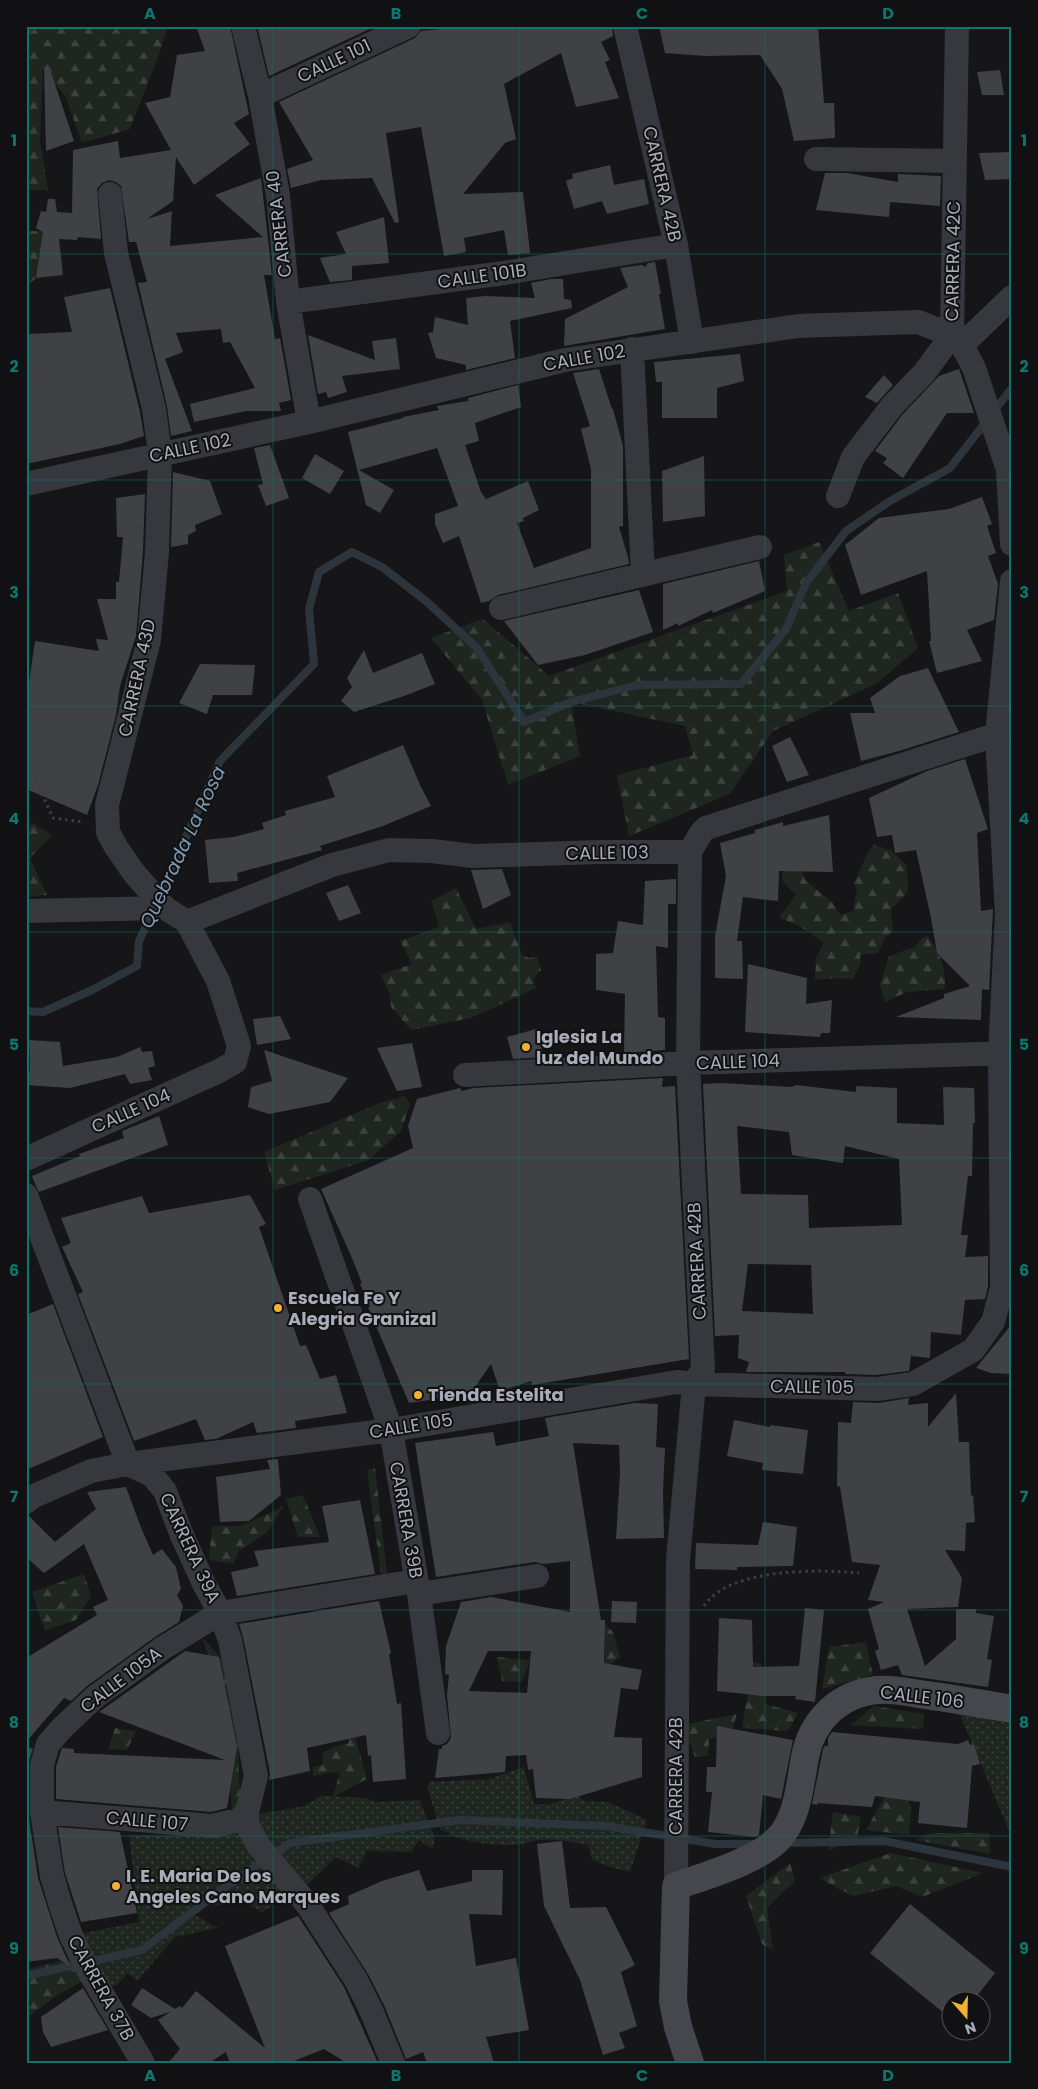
<svg xmlns="http://www.w3.org/2000/svg" width="1038" height="2089" viewBox="0 0 1038 2089" font-family="Poppins,sans-serif">
  <style>
    .forest { fill: url(#forest-firs) }
    .park { fill: url(#park-dots) }
    .lines { fill: none; stroke-linecap: round; stroke-linejoin: round }
    .stream { stroke: #2c353c; stroke-width: 8 }
    .building { fill: #404145; fill-rule: evenodd }
    .path { stroke: #3d3f44; stroke-width: 3; stroke-dasharray: 2.5 4; stroke-linecap: butt }
    .street { stroke: #37383d; stroke-width: 24 }
    .secondary { stroke: #45474d; stroke-width: 28 }
    .grid { fill: none; stroke: #0f766e; stroke-width: 1; stroke-opacity: 0.55 }
    .poi-dot { fill: #f2b134; stroke: #111113; stroke-width: 2 }
    .labels { text-anchor: middle; stroke-width: 4; stroke-linejoin: round; paint-order: stroke }
    .street-label { font-size: 18px; fill: #a8adb8; stroke: #111113 }
    .poi-label { font-size: 18px; font-weight: bold; fill: #a8adb8; stroke: #111113; text-anchor: start }
    .water-label { font-size: 19px; font-style: italic; fill: #7f9bb3; stroke: #111113 }
    .neatline { fill: none; stroke: #0f766e; stroke-width: 2 }
    .grid-label { font-size: 16px; text-anchor: middle; font-weight: bold; fill: #0f766e }
  </style>
  <defs>
    <pattern id="forest-firs" width="22" height="20" patternUnits="userSpaceOnUse" patternTransform="scale(1.25)"><rect width="22" height="20" fill="#1e261f"/><path d="M5 1l3.5 6h-7zM16 11l3.5 6h-7z" fill="#3c433d"/></pattern>
    <pattern id="park-dots" width="8" height="8" patternUnits="userSpaceOnUse" patternTransform="scale(1.25)"><rect width="8" height="8" fill="#1e261f"/><path d="M2 2h.1M6 6h.1" fill="none" stroke="#3c433d" stroke-width="1.8" stroke-linecap="round"/></pattern>
  </defs>
  <rect width="100%" height="100%" fill="#161618"/>
  <path class="forest" d="M26 26H168L158 57 130 129 82 143 66 98 43 68 40 141 48 190H26Z
    M26 231H43L52 266 26 286Z
    M819 542 849 611 898 593 918 648 876 684 773 731 730 794 629 836 617 775 693 755 685 726 571 702 580 756 508 785 482 700 431 638 483 619 549 676 787 591 784 555Z
    M31 822 52 835 30 858 47 895 26 897V838Z
    M874 845 892 851 907 866 908 892 891 909 893 931 885 938 878 953 860 955 861 963 853 979 837 978 815 980 816 958 824 943 806 930 779 917 796 895 783 882 782 872 800 866 805 880 833 903 840 915 853 911 857 889 854 883 868 852Z
    M456 888 476 929 510 922 522 955 529 958 537 956 541 970 533 979 536 988 471 1018 411 1030 391 1007 390 995 381 975 412 964 400 941 439 927 431 901Z
    M928 936C940 954 946 967 945 989L907 992 885 1002 880 985 889 956 915 947 922 938Z
    M405 1096 410 1104 401 1131 369 1160 275 1190 264 1152 382 1102Z
    M375 1468 389 1592 383 1590 367 1470Z
    M303 1495 320 1537H298L286 1499Z
    M283 1507 267 1532 238 1552 234 1564 209 1560 212 1526H241Z
    M84 1574 91 1596 76 1620 45 1631 32 1592Z
    M604 1623 613 1632 620 1657 605 1668Z
    M202 1637 222 1660 238 1725 239 1781 245 1807 232 1810 228 1756 214 1673Z
    M866 1642 873 1675 822 1689 829 1647Z
    M497 1657 530 1660 522 1682 502 1681Z
    M753 1662 761 1664 765 1704 798 1713 788 1731 742 1728Z
    M874 1706 924 1714 923 1729 851 1725Z
    M347 1708 367 1779 333 1797 340 1771 313 1776V1767L323 1765 322 1753 334 1747 349 1743Z
    M737 1714 732 1730 709 1740 708 1756 695 1757 683 1725Z
    M115 1728 136 1731 127 1750 108 1749Z
    M891 1785 905 1786 911 1808 909 1835 866 1830Z
    M833 1812 861 1817 857 1839 828 1851Z
    M930 1833H989L990 1854 915 1840Z
    M891 1853 983 1873 922 1897 897 1886 853 1896 819 1878Z
    M790 1863 795 1881 767 1908 773 1950 762 1944 746 1896Z
    M69 1959 85 1980 57 1995 26 2019V1969Z"/>
  <path class="park" d="M958 1710 1012 1720V1838Z
    M524 1767 534 1804H550L576 1796 585 1801 608 1802 647 1820 630 1872 607 1866 592 1859 588 1845C572 1842 555 1838 538 1840 530 1841 523 1845 515 1845 491 1845 461 1843 440 1829L428 1789 429 1782 488 1779Z
    M321 1796 365 1798 375 1802 420 1800 435 1839 432 1849 419 1840 411 1852 367 1851 358 1868 336 1857 304 1888 257 1838 258 1814 304 1806Z
    M243 1827 287 1896 262 1912 246 1903 207 1906 195 1915 218 1928 175 1937 137 1981 128 1973 116 1986 107 1985 78 1934 139 1922 129 1835 201 1836Z"/>
  <g class="lines">
    <path class="stream" d="M26 32 32 26
      M160 895 220 761 314 664 309 609 319 572 352 552 382 567 426 601 477 648 524 722 571 702 637 685 741 684 786 629 806 583 846 531 890 501 950 468 1012 388
      M26 1011 43 1012 92 990 137 966 139 941 152 913
      M782 1843 884 1841 1012 1867
      M26 1976 142 1950 220 1891 290 1843 459 1820 607 1826 715 1844H756"/>
  </g>
  <path class="building" d="M196 26H230L249 114 234 123 250 144 194 185 176 157 173 201 147 219 172 211 170 246 263 237 215 195 261 178 272 275H264L275 339 280 338 291 400 279 403 281 411H246L194 422 190 404 255 388 230 342 223 343 221 329 176 333 183 352 165 359 192 431 171 436 167 406 138 283 147 282 136 242H129L121 186 116 182 109 180 102 183 97 189 101 239 78 237 77 240 59 239 63 275 36 278 43 232 36 228 41 211 46 212 48 199H55L57 212 72 213 73 150 118 141 120 158 171 150 145 103 170 97 177 55 205 51Z
    M257 26H376L269 76Z
    M470 26H612L613 36 601 42 610 60 605 62 619 98 576 107 561 53 504 84 516 139 505 143 463 194 523 192 530 253 508 255 504 230 464 238 466 252 444 256 421 127 386 133 399 222 395 223 372 178 321 180 291 188 287 169 313 160 279 102 415 38 421 31Z
    M659 26H818L824 103H834L835 138 794 141 782 89 760 55 706 56 665 53Z
    M49 66 74 141 46 151 44 67Z
    M1000 70 1004 95H982L977 72Z
    M1012 152V179L985 180 979 153Z
    M610 165 614 185 644 179 649 204 607 214 602 201 574 209 566 181 573 178 572 174Z
    M825 173H847L898 182V174L941 176 940 206 890 202 889 217 816 210Z
    M384 217 389 263 352 266V280L330 282 320 258 346 254 336 232Z
    M655 262 661 294H659L665 329 564 346 565 319 628 287 620 268 642 265 645 267 648 263Z
    M551 279H563L564 299 571 300 572 308 510 321 515 358 466 370V365L436 358 428 333 433 332 435 317 468 325 466 298 485 296 535 298 531 283Z
    M110 288 140 412 144 436 120 444 26 464V334L72 332 64 297Z
    M308 335 375 360 372 341 396 338 400 369 342 376 347 392 328 398 326 392 318 394Z
    M740 354 744 381 717 388V418H662V382H656L654 362Z
    M599 369 612 409H613L623 446V526L619 527 628 557 629 564 498 595 489 601 481 603 459 536 443 543 435 524V514L458 506 437 448 359 470 394 490 380 513 366 505 348 432 403 418V417L439 410 437 406 468 401V398L518 385 521 407 475 423 479 441 465 445 481 492 486 499 528 481 539 510 523 518 524 521 517 523 534 568 591 548V469L581 429 590 426 573 373Z
    M959 369 974 413H947L903 478 883 463 887 458 875 451 903 414 939 376Z
    M884 375 893 385 877 403 865 397Z
    M270 445 289 498 266 506 258 485 263 484 254 448Z
    M315 454 344 471 330 494 302 478Z
    M704 456 705 516 663 522 662 471Z
    M173 472 210 481 222 514 195 525 196 531 188 535V544L171 547Z
    M145 494 143 551 136 636 120 686 116 715 98 785 87 815 26 789 27 696 35 641 99 651 96 639 108 640 97 599H116V582H119L123 537H117L116 498Z
    M982 497 992 524 987 526 996 553 988 556 998 584 994 620 967 630 982 661 937 673 929 641H931L927 571 861 595 845 545 879 518 949 509Z
    M759 561 765 591 713 613 712 610 678 626V623L663 630V584Z
    M639 590 653 632 585 655 538 665 504 621Z
    M364 650 373 673 422 653 435 684 404 696 354 712 341 701 352 687 347 678Z
    M200 664 255 665 252 695H213L207 714 179 703Z
    M928 668 959 732 899 751 861 761 850 713H875L870 698 900 676Z
    M790 737 809 775 787 782 772 746Z
    M403 745 420 785 431 806 383 826 320 846 322 850 237 873 238 881 209 883 205 840 234 837 264 829 262 823 286 815 285 811 335 797 327 776Z
    M965 759 988 829 977 833 981 911 993 909 989 990 982 989 981 1020 896 1017 944 998V994L970 986 937 953 931 918 916 850 895 853 892 835 877 837 869 798 927 771Z
    M829 815 833 872 779 871 778 901 743 897 737 941H742L743 979 715 978V936L726 876 720 843 755 833V830L783 822V826Z
    M502 869 511 895 483 909 471 870Z
    M676 879V904H668V948L656 946 658 1017 665 1018V1050L624 1053 625 994 596 990V954L613 953 618 921 643 925 645 881Z
    M348 885 361 913 339 921 326 893Z
    M748 964 807 978 806 1004 832 1000 830 1033H821L820 1037 745 1032Z
    M280 1016 291 1039 257 1045 253 1019Z
    M536 1029 544 1057 513 1059 507 1037Z
    M29 1040 60 1042 63 1066 117 1057 140 1047 142 1052 152 1051 155 1066 148 1068 152 1080 130 1084 125 1074 70 1088 26 1085V1072H30Z
    M412 1043 422 1087 397 1091 377 1048Z
    M264 1050 348 1078 330 1102 269 1114 248 1107 251 1087 272 1081Z
    M663 1078 662 1087 675 1086 689 1359 532 1385 531 1381 500 1391 491 1364 470 1394 409 1403 368 1307H370L360 1284 362 1283 352 1258 321 1189 413 1148 408 1126 417 1099 460 1088 462 1091 473 1088Z
    M721 1083 791 1087 796 1085 856 1092V1086L897 1088V1123L944 1125 943 1087 974 1088 975 1123H973L972 1176H968L961 1235H968L965 1257 988 1256V1286L985 1299 965 1300 961 1335 931 1332 930 1358 911 1356 909 1371 876 1375 845 1374V1372H746L749 1362 738 1358 739 1335 715 1336 703 1084ZM737 1126 789 1132 792 1155 843 1163 845 1146 899 1159 902 1225 809 1228 808 1195 741 1194ZM748 1264 811 1265 813 1314 742 1311Z
    M159 1116 168 1145 39 1192 36 1186 32 1176 80 1156 79 1154 124 1138 122 1131Z
    M250 1195 266 1224 259 1227 300 1346 306 1345 320 1379 336 1375 347 1413 295 1421 296 1428 257 1433 253 1422 216 1439 205 1440 196 1419 134 1441 78 1294 83 1292 62 1247 71 1243 61 1218 142 1196 149 1213Z
    M53 1304 103 1437 26 1470V1315Z
    M1012 1324V1374L991 1373 976 1368Z
    M956 1393 959 1442H969L971 1496 973 1495 975 1522 966 1523 965 1551 945 1550 962 1578 958 1607 907 1609 925 1666 956 1639V1609H976V1613L994 1616 987 1659 992 1660 988 1687 902 1675 898 1665 881 1670 875 1651 879 1649 868 1609 884 1602 868 1600 880 1565 852 1562 840 1487 837 1486 838 1422 851 1423 853 1402 879 1403 909 1398 908 1405 928 1403V1427Z
    M635 1403 658 1404 656 1447 665 1448 663 1490 664 1538 616 1539 620 1472 619 1445 573 1443 601 1620H605L604 1663 642 1670 638 1690 621 1688 614 1737 642 1738V1777L570 1799 536 1798 533 1769 528 1770 526 1755 506 1756 505 1772 435 1778 439 1749H442V1746L447 1744 451 1738 447 1695 449 1675 445 1674 446 1646 461 1602 491 1597 570 1612V1561L544 1564 535 1562 436 1577 415 1443 493 1432 496 1446 549 1436 545 1418ZM488 1651H531L527 1693 469 1691Z
    M734 1420 770 1427V1425L808 1430 803 1474 762 1470 763 1463 727 1456Z
    M278 1459 281 1495 249 1521 220 1522 216 1477 270 1469 267 1460Z
    M126 1487 140 1525 153 1555 162 1549 176 1567 181 1589 177 1595 183 1606 179 1622 155 1637 87 1686 71 1701 64 1698 26 1742V1658L97 1615 93 1607 108 1600 84 1544 44 1573 26 1557V1516L28 1515 55 1542 96 1509 87 1492Z
    M360 1500 375 1574 237 1596 231 1572 259 1566 254 1551 329 1542 322 1506Z
    M763 1522 797 1527 793 1566 737 1567V1570L695 1569 696 1543 758 1545Z
    M379 1601 391 1653 389 1654 397 1704 401 1703 406 1779 373 1782 371 1755 368 1756 366 1735 307 1748 310 1771 269 1780 270 1773 243 1637 239 1624Z
    M612 1601 637 1602 636 1623 611 1622Z
    M805 1608 824 1610 815 1702 795 1699 796 1696H765L717 1691 719 1618 752 1620 753 1667 799 1666Z
    M185 1651 219 1657 237 1747 227 1808 211 1812 56 1799V1767L62 1748 74 1749V1753L225 1760 99 1712Z
    M717 1726 793 1740 781 1799 763 1795 759 1835 755 1837 708 1832 712 1792H706L707 1767H716Z
    M832 1732 958 1744 968 1740 970 1745 974 1744 980 1764 972 1766 967 1828 918 1823 920 1802 875 1796 872 1807 817 1803 818 1805 812 1804 823 1749 825 1746H828V1738Z
    M26 1748H33L28 1765V1812L38 1878 57 1937 70 1966 57 1958 26 1962Z
    M58 1827 120 1832 137 1913 81 1922 65 1873Z
    M562 1841 570 1908 606 1907 635 1965 621 1972 637 2026 619 2033 625 2048 603 2055 580 1980 544 1906 537 1844Z
    M419 1870 427 1891 472 1881V1870H503L502 1915 469 1914 476 1966 516 1958 529 2030 486 2037 494 2063H427L423 2052 406 2059 384 2005 368 1974 329 1913 349 1904 348 1896 382 1881Z
    M910 1904 995 1973 972 2002H950V2018L870 1953Z
    M298 1916 344 1987 378 2063H347L324 2049 289 2063H230L226 2052 209 2063H168L180 2049 158 2020 170 2012 151 2018 131 2005 142 1988 175 2009 180 2006 182 2008 196 1991 265 2048 225 1946Z
    M83 1988 108 2030 51 2047 43 2032 41 2017Z"/>
  <g class="lines">
    <path class="path" d="M26 758 53 818 84 822
      M704 1606C729 1568 818 1569 859 1573"/>
    <path class="street" d="M243 26 260 96 278 195 288 302 309 422
      M625 26 676 245 692 342
      M957 26 952 335 962 345 974 368 1008 470 1012 544
      M260 96 409 26
      M816 159 954 161
      M288 302 504 273 676 245
      M962 345 1012 297
      M632 349 643 575
      M26 484 309 422 565 360 798 326 918 322 952 335 924 373 893 405 853 457 838 496
      M501 608 760 547
      M26 911 165 908
      M187 922 332 865 389 850 432 851 473 856 600 852H690L701 833 706 828 1011 730
      M465 1075 688 1063 1012 1053
      M26 1159 219 1071 235 1062 239 1046 218 981 187 922 165 908 134 873 116 847 108 832 107 805 149 640 157 552 160 454 154 409 116 253 110 194
      M26 1195 128 1464 152 1475 165 1491 181 1533 204 1584 220 1613 230 1640 256 1776 247 1812V1821L250 1830 258 1845 307 1904 356 1980 371 2010 393 2063
      M310 1199 391 1430 419 1594 438 1733
      M26 1502 34 1496 91 1471 128 1464 391 1430 677 1382 694 1384 877 1389 913 1384 973 1350 993 1322 1002 1288 1000 1053 1007 914 997 735 1012 581
      M419 1594 537 1576
      M42 1812 212 1826 239 1820 247 1812
      M676 1886 678 1560 694 1384 703 1369 688 1063 690 852
      M143 2063 84 1963 70 1933 59 1900 52 1876 42 1812V1765L48 1744 62 1728 95 1697 163 1648 220 1613 416 1581"/>
    <path class="secondary" d="M690 2063 678 2027 673 2001 676 1886C705 1876 757 1861 778 1839 798 1819 800 1783 805 1757 812 1720 839 1694 877 1690 893 1688 910 1693 926 1695 955 1699 983 1704 1012 1709"/>
  </g>
  <path class="grid" d="M273 26V2063M519 26V2063M765 26V2063M26 254H1012M26 480H1012M26 706H1012M26 932H1012M26 1158H1012M26 1384H1012M26 1610H1012M26 1836H1012"/>
  <g class="poi-dot">
    <circle cx="526" cy="1047" r="5"/>
    <circle cx="278" cy="1308" r="5"/>
    <circle cx="418" cy="1395" r="5"/>
    <circle cx="116" cy="1886" r="5"/>
  </g>
  <g class="labels">
    <g class="street-label">
      <text transform="translate(334 61) rotate(-25)" y="6">CALLE 101</text>
      <text transform="translate(662 184) rotate(77)" y="6">CARRERA 42B</text>
      <text transform="translate(279 224) rotate(-97)" y="6">CARRERA 40</text>
      <text transform="translate(953 261) rotate(-89)" y="6">CARRERA 42C</text>
      <text transform="translate(482 276) rotate(-8)" y="6">CALLE 101B</text>
      <text transform="translate(584 358) rotate(-10)" y="6">CALLE 102</text>
      <text transform="translate(190 448) rotate(-12)" y="6">CALLE 102</text>
      <text transform="translate(137 678) rotate(-78)" y="6">CARRERA 43D</text>
      <text transform="translate(607 853) rotate(-1)" y="6">CALLE 103</text>
      <text transform="translate(738 1062) rotate(-2)" y="6">CALLE 104</text>
      <text transform="translate(131 1111) rotate(-24)" y="6">CALLE 104</text>
      <text transform="translate(697 1261) rotate(-93)" y="6">CARRERA 42B</text>
      <text transform="translate(812 1387) rotate(1)" y="6">CALLE 105</text>
      <text transform="translate(411 1426) rotate(-9)" y="6">CALLE 105</text>
      <text transform="translate(406 1520) rotate(80)" y="6">CARRERA 39B</text>
      <text transform="translate(190 1548) rotate(65)" y="6">CARRERA 39A</text>
      <text transform="translate(121 1680) rotate(-37)" y="6">CALLE 105A</text>
      <text transform="translate(922 1697) rotate(7)" y="6">CALLE 106</text>
      <text transform="translate(676 1776) rotate(-90)" y="6">CARRERA 42B</text>
      <text transform="translate(147 1821) rotate(5)" y="6">CALLE 107</text>
      <text transform="translate(101 1988) rotate(61)" y="6">CARRERA 37B</text>
    </g>
    <g class="poi-label">
      <text x="536" y="1043">Iglesia La<tspan x="536" dy="21">luz del Mundo</tspan></text>
      <text x="288" y="1304">Escuela Fe Y<tspan x="288" dy="21">Alegria Granizal</tspan></text>
      <text x="428" y="1401">Tienda Estelita</text>
      <text x="126" y="1882">I. E. Maria De los<tspan x="126" dy="21">Angeles Cano Marques</tspan></text>
    </g>
    <g class="water-label">
      <text transform="translate(182 847) rotate(-65)" y="7">Quebrada La Rosa</text>
    </g>
  </g>
  <rect width="1038" height="2089" fill="none" stroke="#111113" stroke-width="55"/>
  <g transform="translate(966 2016) rotate(160)"><circle r="24" fill="#111113" stroke="#4d4f55"/>
  <path d="M0-4L9 19L0 12L-9 19Z" fill="#f2b134"/>
  <text y="-8" font-size="14" font-weight="bold" text-anchor="middle" fill="#a8adb8">N</text>
  </g>
  <rect x="28" y="28" width="982" height="2034" class="neatline"/>
  <g class="grid-label">
    <text x="150" y="19">A</text>
    <text x="396" y="19">B</text>
    <text x="642" y="19">C</text>
    <text x="888" y="19">D</text>
    <text x="14" y="146">1</text>
    <text x="1024" y="146">1</text>
    <text x="14" y="372">2</text>
    <text x="1024" y="372">2</text>
    <text x="14" y="598">3</text>
    <text x="1024" y="598">3</text>
    <text x="14" y="824">4</text>
    <text x="1024" y="824">4</text>
    <text x="14" y="1050">5</text>
    <text x="1024" y="1050">5</text>
    <text x="14" y="1276">6</text>
    <text x="1024" y="1276">6</text>
    <text x="14" y="1502">7</text>
    <text x="1024" y="1502">7</text>
    <text x="14" y="1728">8</text>
    <text x="1024" y="1728">8</text>
    <text x="14" y="1954">9</text>
    <text x="1024" y="1954">9</text>
    <text x="150" y="2081">A</text>
    <text x="396" y="2081">B</text>
    <text x="642" y="2081">C</text>
    <text x="888" y="2081">D</text>
  </g>
</svg>
